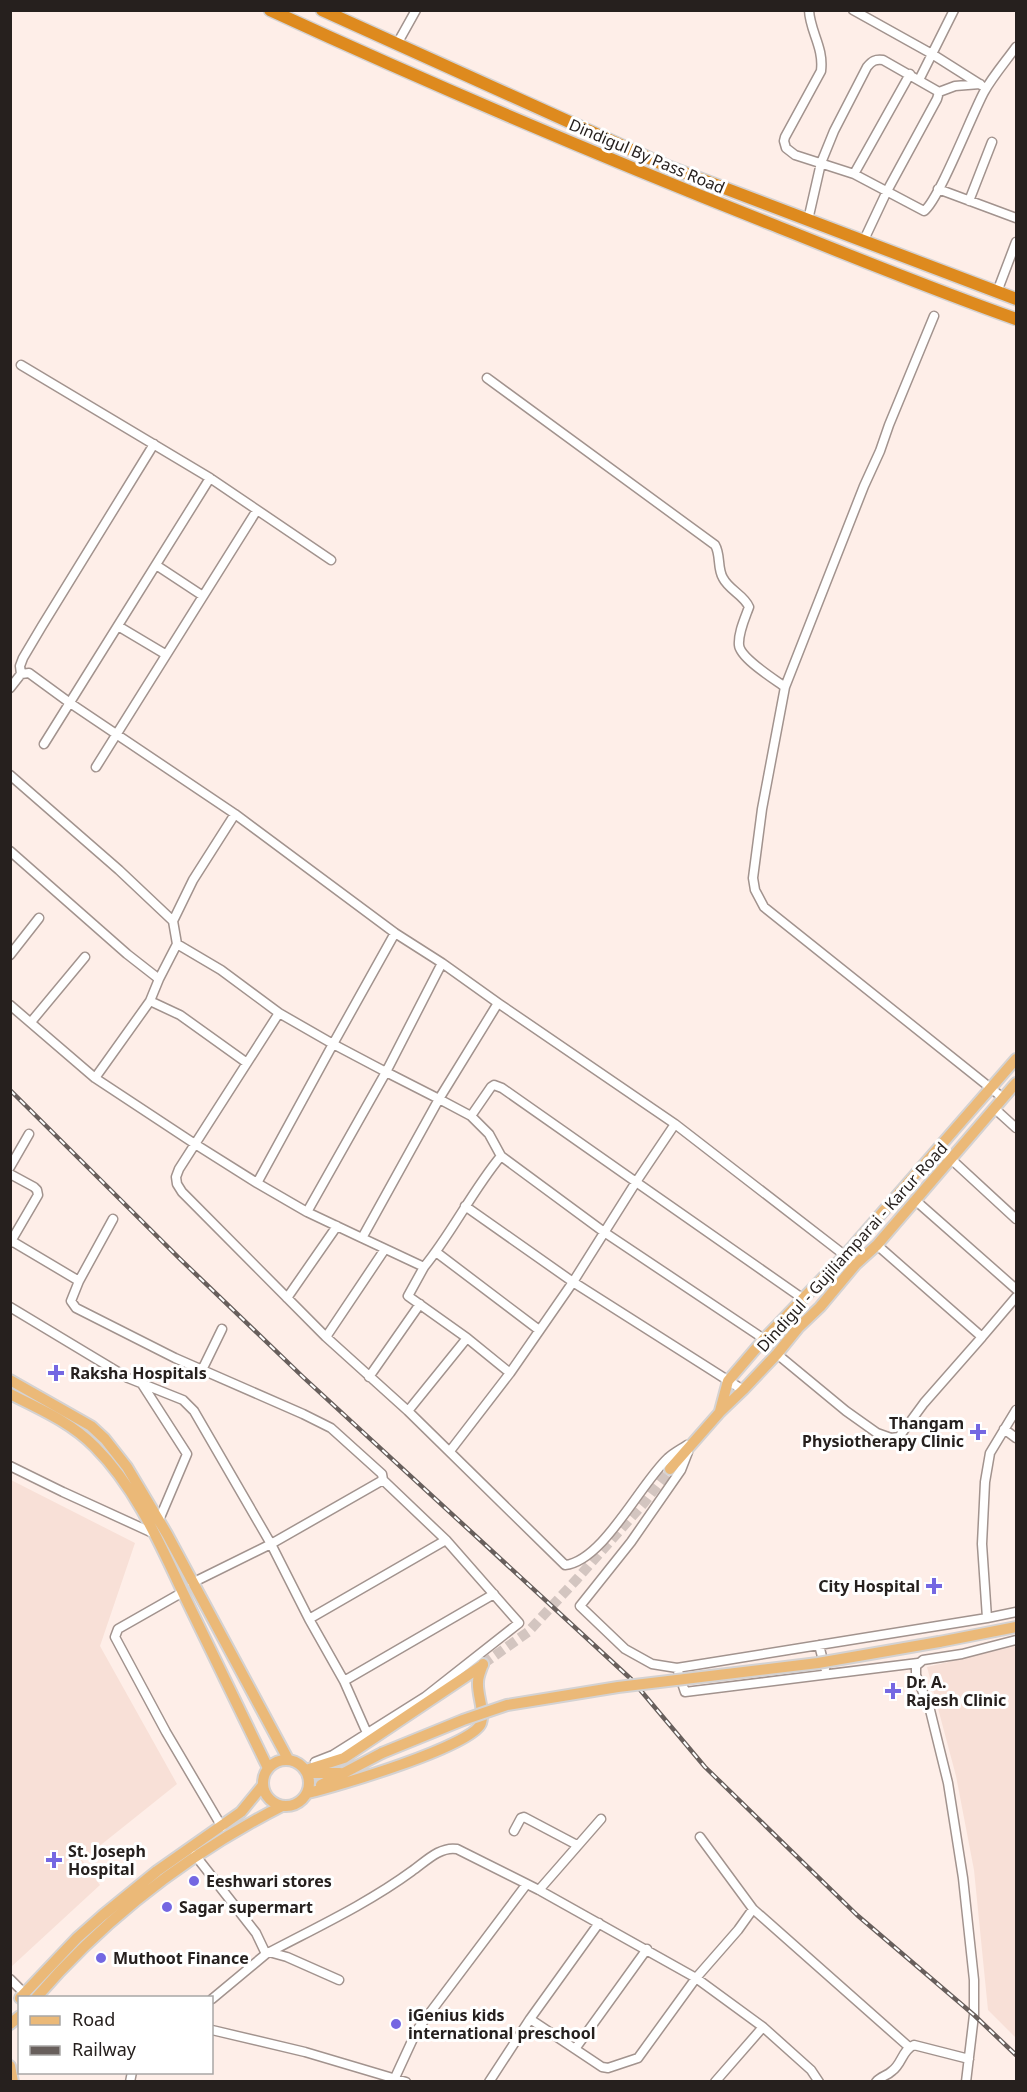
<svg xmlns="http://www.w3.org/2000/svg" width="1027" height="2092" viewBox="0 0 1027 2092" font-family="'Noto Sans',sans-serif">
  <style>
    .built { fill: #f8e0d7 }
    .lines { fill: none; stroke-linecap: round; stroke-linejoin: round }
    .major-tunnel { stroke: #d3c5c0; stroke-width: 10; stroke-dasharray: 10 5; stroke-linecap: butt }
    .minor-casing { stroke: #a2938e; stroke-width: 11 }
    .major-casing { stroke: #d4d2d2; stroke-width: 14 }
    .highway-casing { stroke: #d4d2d2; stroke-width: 15 }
    .minor { stroke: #fff; stroke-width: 8 }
    .major { stroke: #ebb978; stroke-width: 10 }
    .highway { stroke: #de8a1e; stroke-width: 12 }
    .rail-casing { stroke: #685f5c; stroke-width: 4.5 }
    .rail { stroke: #fff; stroke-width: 2; stroke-dasharray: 7; stroke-linecap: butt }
    .major-bridge-casing { stroke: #d4d2d2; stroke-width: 14; stroke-linecap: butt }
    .major-bridge { stroke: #ebb978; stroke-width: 10 }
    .poi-dot { fill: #7467e2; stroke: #fff; stroke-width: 2 }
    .labels { text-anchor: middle; stroke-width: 6; stroke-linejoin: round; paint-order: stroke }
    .street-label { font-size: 16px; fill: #26201e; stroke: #fff }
    .poi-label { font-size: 16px; font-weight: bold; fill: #26201e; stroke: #fff; text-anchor: start }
  </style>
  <rect width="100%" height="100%" fill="#feeee8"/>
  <path class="built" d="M11 1480 135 1543 100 1646 177 1784 82 1860 100 1885 11 1967Z
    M1016 1646V2038L988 2010 974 1870 956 1776 927 1667Z"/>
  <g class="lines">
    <path class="major-tunnel" d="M483 1664 528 1632 577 1579 644 1503 670 1469"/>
    <g class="minor-casing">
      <path id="minor" d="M809 10C810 32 824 47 821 71L785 137 784 141 786 148 795 155 854 174 924 211C939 200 972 114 984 92 993 76 1006 61 1016 47
        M853 10 932 54 981 85
        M397 44 416 10
        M919 80 954 10
        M854 174 910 74
        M938 189 1016 218
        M969 201 992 142
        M808 220 821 163 834 131 867 67C872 61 875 59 883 60L939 92
        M863 242 887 191 937 99 939 92 955 86 980 84
        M997 292 1016 242
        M934 316 889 425 880 451 864 486 785 687 762 809 753 878 755 890 764 907 1003 1098
        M21 365 210 478 331 560
        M487 378 715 545C721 555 717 568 723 578 729 590 744 595 749 607 745 618 738 633 739 645 740 658 774 679 785 687
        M156 565 203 596
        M118 626 165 654
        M21 674 20 666 23 658 42 626 154 444
        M10 688 21 674 29 673 70 703 235 814 395 933 442 963
        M44 744 210 478
        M96 767 257 510
        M10 775 119 870 173 921
        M10 851 127 954 159 979
        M177 944 221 970 279 1013
        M10 955 39 918
        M442 963 498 1003 439 1099 386 1072Z
        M150 1001 180 1015 247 1063
        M10 1005 95 1078 195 1144 257 1183 333 1044 279 1013 179 1169 176 1177 177 1184 182 1192 326 1337 408 1411 565 1565C603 1561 640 1484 668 1458 673 1453 681 1449 687 1445
        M31 1022 85 957
        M95 1078 150 1001 159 979 177 944 173 921 193 880 235 814
        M994 1108 1016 1128
        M675 1124 856 1264
        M939 1148 1016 1219
        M501 1156 604 1232 764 1339
        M10 1167 29 1134
        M10 1174 34 1187 37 1190 38 1195 10 1243
        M257 1183 307 1212 386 1072 333 1044 395 933
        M915 1200 1016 1289
        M465 1206 573 1282 743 1390
        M307 1212 362 1238 439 1099 471 1116
        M362 1238 424 1267C452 1233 472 1191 501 1156L489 1134 471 1116 491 1087 494 1085 502 1088 636 1182 675 1124 498 1003
        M10 1240 79 1281 113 1219
        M436 1252 539 1330
        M424 1267 408 1296 467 1338 510 1373
        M79 1281 71 1301 76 1308 175 1358 303 1414 331 1428 382 1474 383 1480 446 1540 519 1623 425 1697 333 1755 315 1762
        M287 1298 337 1226
        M10 1307 128 1378 183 1400 194 1411 271 1544 192 1583
        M326 1337 385 1249
        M982 1337 1016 1297
        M777 1354 846 1411 877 1433 891 1438 899 1437 924 1403 982 1337 877 1245
        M202 1370 222 1329
        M369 1377 420 1304
        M142 1384 187 1454 159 1520
        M1016 1410 990 1453 985 1482 982 1544 987 1618 1016 1612
        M408 1411 467 1338
        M1004 1429 1016 1438
        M450 1451 510 1373 573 1282 636 1182 802 1298
        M10 1466 63 1492 155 1534
        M383 1480 271 1544 309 1619 446 1540
        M183 1592 118 1629 115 1637 166 1732 222 1827
        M309 1619 344 1681 494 1594
        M819 1645 825 1668
        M918 1663 685 1692 677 1668 987 1618
        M677 1668 652 1664 625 1649 580 1606 631 1542 681 1470 688 1452
        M344 1681 367 1733
        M514 1831 521 1818 524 1817 577 1845
        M700 1837 753 1909 909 2047
        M195 1855 256 1933 266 1954 212 1999
        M539 1890 601 1819
        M269 1952 287 1957 339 1980
        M266 1954C315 1928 367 1904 412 1871 425 1862 440 1846 457 1849L539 1890 696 1978 763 2027 811 2070 819 2082
        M10 1979 24 1993
        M530 2019 602 2067 608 2068 638 2058 696 1978 738 1930 753 1909
        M212 2030 305 2052 406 2082
        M575 2049 647 1949
        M130 2082 132 2072
        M393 2082 417 2030 526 1885
        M489 2082 530 2019 599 1923
        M715 2082 763 2027
        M876 2082C881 2076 887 2076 892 2071 902 2064 902 2050 914 2045L969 2059
        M966 2082 974 2015V1980L963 1878 948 1783 930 1710 916 1675V1666L923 1660 962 1654 1016 1640"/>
    </g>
    <g class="major-casing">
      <path id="major" d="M10 1380 91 1426 105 1439 127 1467 167 1534 288 1759
        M10 1394C40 1409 72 1423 95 1447 136 1488 160 1544 184 1595 212 1653 240 1711 268 1768
        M720 1411 728 1381 764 1339 846 1254 1016 1059
        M670 1469 720 1412 743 1390 777 1354 798 1328 820 1307 856 1264 877 1245 1016 1083
        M939 1642 1016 1627
        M263 1783a23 23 0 1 1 46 0a23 23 0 1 1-46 0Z
        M306 1770 344 1758 483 1665
        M308 1773H340
        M321 1785 382 1753
        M308 1793C334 1787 474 1746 481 1723 485 1711 477 1695 478 1682 478 1676 481 1670 483 1664
        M20 1998 77 1938 103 1915 157 1871 241 1812 263 1785
        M36 1998C105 1918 188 1854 282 1806
        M10 2024 20 2016
        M10 2066 13 2082"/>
    </g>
    <g class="highway-casing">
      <path id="highway" d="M270 10C435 86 602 157 771 224 853 257 934 290 1016 319
        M322 10 669 167 1016 299"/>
    </g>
    <use href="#minor" class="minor"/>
    <use href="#major" class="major"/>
    <use href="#highway" class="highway"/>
    <g class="rail-casing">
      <path id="rail" d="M10 1090 179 1258 303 1377 631 1679 705 1767 857 1915 974 2015 1016 2055"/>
    </g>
    <use href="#rail" class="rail"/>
    <g class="major-bridge-casing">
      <path id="major-bridge" d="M382 1753 463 1720 507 1705 618 1687 818 1663 939 1642"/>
    </g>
    <use href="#major-bridge" class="major-bridge"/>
  </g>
  <g class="poi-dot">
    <path d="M53 1364h6v6h6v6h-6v6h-6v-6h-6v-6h6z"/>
    <path d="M975 1423h6v6h6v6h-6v6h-6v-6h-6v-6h6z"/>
    <path d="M931 1577h6v6h6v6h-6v6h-6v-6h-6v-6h6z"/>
    <path d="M890 1682h6v6h6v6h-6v6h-6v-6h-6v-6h6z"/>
    <path d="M51 1851h6v6h6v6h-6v6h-6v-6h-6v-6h6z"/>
    <circle cx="194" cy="1881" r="6"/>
    <circle cx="167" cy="1907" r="6"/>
    <circle cx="101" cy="1958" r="6"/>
    <circle cx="396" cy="2024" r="6"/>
  </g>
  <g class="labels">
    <g class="street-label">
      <text transform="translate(647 156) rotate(23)" y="6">Dindigul By Pass Road</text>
      <text transform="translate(852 1247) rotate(-48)" y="6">Dindigul - Gujiliamparai - Karur Road</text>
    </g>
    <g class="poi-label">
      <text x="70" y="1379">Raksha Hospitals</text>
      <text x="964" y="1429" text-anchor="end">Thangam<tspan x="964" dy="18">Physiotherapy Clinic</tspan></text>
      <text x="920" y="1592" text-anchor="end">City Hospital</text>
      <text x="906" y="1688">Dr. A.<tspan x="906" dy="18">Rajesh Clinic</tspan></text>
      <text x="68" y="1857">St. Joseph<tspan x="68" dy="18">Hospital</tspan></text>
      <text x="206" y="1887">Eeshwari stores</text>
      <text x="179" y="1913">Sagar supermart</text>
      <text x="113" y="1964">Muthoot Finance</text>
      <text x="408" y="2021">iGenius kids<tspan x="408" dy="18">international preschool</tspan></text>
    </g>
  </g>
  <rect width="1027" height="2092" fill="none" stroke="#26201e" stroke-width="24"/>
  <rect x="18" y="1996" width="195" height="78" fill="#ffffff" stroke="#a8a6a5" stroke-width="1.5"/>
  <rect x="30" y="2016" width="30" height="9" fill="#ebb978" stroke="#a8a6a5" stroke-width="1.5"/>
  <text x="72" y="2026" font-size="18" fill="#26201e">Road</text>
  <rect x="30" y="2046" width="30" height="9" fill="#685f5c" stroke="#a8a6a5" stroke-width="1.5"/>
  <text x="72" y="2056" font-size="18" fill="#26201e">Railway</text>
</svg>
